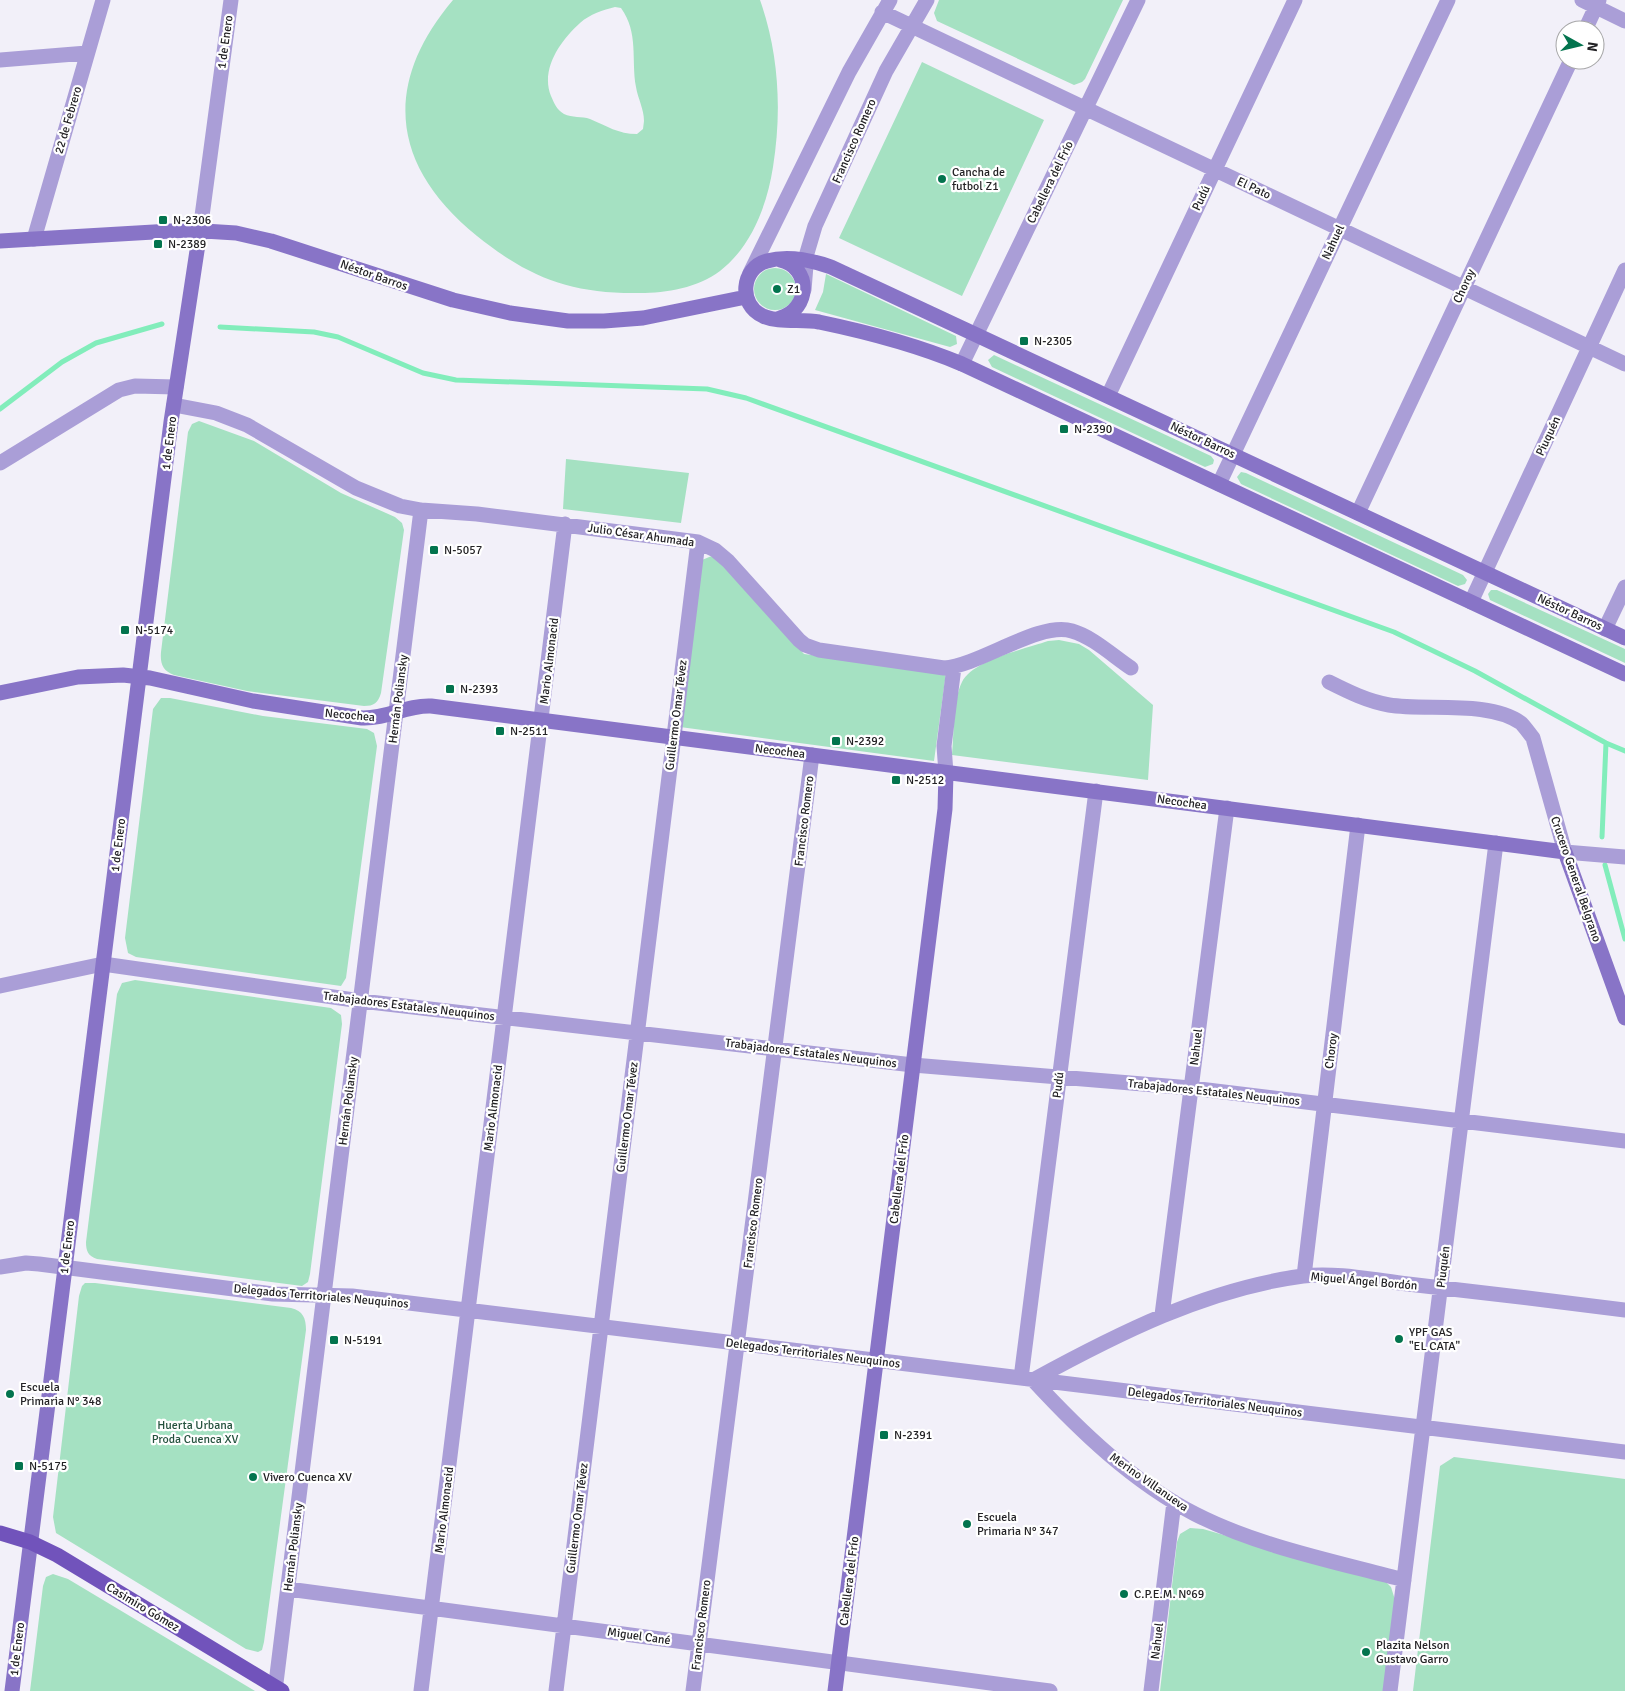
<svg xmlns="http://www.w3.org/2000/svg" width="1625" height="1691" viewBox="0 0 1625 1691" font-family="Signika,sans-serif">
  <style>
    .green { fill: #a5e1c2; fill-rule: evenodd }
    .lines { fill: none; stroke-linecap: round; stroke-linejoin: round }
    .stream { stroke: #82edbb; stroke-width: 5 }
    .street { stroke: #aa9ed7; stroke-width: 15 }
    .secondary { stroke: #8874c7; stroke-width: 15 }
    .primary { stroke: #7153bb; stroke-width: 15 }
    .poi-dot { fill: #03744e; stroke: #fff; stroke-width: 2 }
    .labels { text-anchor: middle; stroke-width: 4.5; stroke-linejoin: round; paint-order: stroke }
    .street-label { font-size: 12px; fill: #232225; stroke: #fff }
    .poi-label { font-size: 12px; fill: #232225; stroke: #fff; text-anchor: start }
    .park-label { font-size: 12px; fill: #25523e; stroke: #fff }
  </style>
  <rect width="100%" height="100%" fill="#f2f0f9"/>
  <path class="green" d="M453 0H760C779 54 782 111 773 167 767 206 751 247 720 271 696 289 661 294 633 293 568 293 527 276 477 236 392 167 381 85 453 0ZM615 7 621 8C639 33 631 60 636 87 638 99 644 109 644 121L643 129 637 134C618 134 607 126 590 119 582 116 572 118 564 114 557 110 554 103 551 96 540 69 561 40 580 23 590 14 603 10 615 7Z
    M939 0H1123L1085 79 1082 82 1074 85 937 21 934 13Z
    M922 62 1044 120 962 296 839 238Z
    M754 289a21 21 0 1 1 42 0a21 21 0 1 1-42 0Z
    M826 274 956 336 957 344 950 347 815 310 823 292Z
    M994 355 1211 456 1214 460 1213 464 1205 467 992 367 988 360Z
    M199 421 254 441 341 493 395 517 402 523 404 530 381 693C378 703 374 706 364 706L247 691 174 675C163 671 160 664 161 652L188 432 192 424Z
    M566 459 689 473 681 523 563 509Z
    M1241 472 1246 473 1463 575 1467 580 1465 584 1458 586 1241 484 1237 477Z
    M714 555 804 654 946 673 934 761 680 727 702 560Z
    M1491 590H1497L1625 649V663L1490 600 1488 594Z
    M1059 640 1079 644 1089 650 1153 705 1148 780 952 755C954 735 953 699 962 682 973 660 1025 649 1048 641Z
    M161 698H170L263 716 367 729 374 733 377 746 346 978 341 986 136 957 128 953 125 938 153 709Z
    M135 980 331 1008 341 1015 342 1024 310 1274 308 1282 302 1286 97 1259C88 1256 86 1251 86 1242L117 994 122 983Z
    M85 1283H95L291 1308C303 1311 306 1318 306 1330L264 1642 262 1650 258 1652 246 1649 56 1533 53 1517 79 1296 82 1286Z
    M1454 1457 1625 1479V1691H1413L1440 1466Z
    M1190 1528 1203 1529 1386 1582 1391 1587 1395 1600 1384 1691H1160L1177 1542 1180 1534Z
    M53 1574 68 1579 255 1691H30L43 1586 46 1577Z"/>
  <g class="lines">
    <path class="stream" d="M220 327 314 332 338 337 423 373 456 380 707 389 746 398 1394 632 1475 671 1606 743 1625 751
      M0 409 62 362 96 343 162 324
      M1602 837 1606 743
      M1605 865 1625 939"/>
    <path class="street" d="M1582 0 1625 21
      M882 12 1625 364
      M1585 30 1599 0
      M0 60 87 53
      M200 231 231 0
      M34 239 103 0
      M750 273 849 72 890 0
      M804 290 807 253 815 226 886 71 927 0
      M962 364 1138 0
      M1108 396 1295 0
      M174 405 216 413 247 425 356 488 400 506 421 510 477 514 698 542 715 550 728 561 799 640 805 645 819 650 944 668C981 665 1039 621 1072 631 1093 637 1113 656 1131 668
      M0 463 119 390 135 386 176 387
      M1219 484 1448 0
      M1358 513 1571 60
      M1471 602 1625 270
      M1605 629 1625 587
      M1329 682C1349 692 1367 701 1389 705 1426 711 1489 700 1521 723 1525 727 1529 733 1533 738L1565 852 1625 857
      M946 773 944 746 954 667
      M0 986 103 964 361 1001 913 1065 1191 1088 1625 1141
      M0 1267 26 1263 39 1264 273 1294 352 1296 1625 1452
      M1304 1276 1358 825
      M1162 1315 1227 808
      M1021 1378 1096 791
      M1404 1580C1337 1562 1257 1546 1195 1514 1133 1482 1080 1431 1033 1380 1117 1334 1206 1289 1303 1276 1336 1272 1374 1280 1408 1284 1480 1292 1553 1301 1625 1310
      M288 1589 1050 1691
      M275 1691 421 510
      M421 1691 565 524
      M556 1691 698 542
      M693 1691 812 755
      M1151 1691 1174 1502
      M1390 1691 1496 843"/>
    <path class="secondary" d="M0 241 188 230 236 233 271 241 453 300 510 313 568 321H604L643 318 746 297
      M780 260C812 267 810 310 780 318
      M1625 638 831 267C811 260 788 255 767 261 741 268 738 305 763 316 777 323 802 319 819 322 867 332 917 345 962 364L1625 674
      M0 693 78 677 123 675 150 678 253 701 362 718C387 719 406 705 431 706L1565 852 1625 1018
      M12 1691 171 422 200 231
      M835 1691 945 809 946 773"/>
    <path class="primary" d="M0 1533 30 1542 57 1555 282 1691"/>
  </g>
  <g class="poi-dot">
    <circle cx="942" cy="179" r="5"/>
    <rect x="158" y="215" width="10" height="10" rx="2.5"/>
    <rect x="153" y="239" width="10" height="10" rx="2.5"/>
    <circle cx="777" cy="289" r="5"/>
    <rect x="1019" y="336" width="10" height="10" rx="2.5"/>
    <rect x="1059" y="424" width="10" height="10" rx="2.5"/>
    <rect x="429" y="545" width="10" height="10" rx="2.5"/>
    <rect x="120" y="625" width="10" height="10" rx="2.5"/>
    <rect x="445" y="684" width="10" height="10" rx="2.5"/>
    <rect x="495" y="726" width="10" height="10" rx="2.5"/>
    <rect x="831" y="736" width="10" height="10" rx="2.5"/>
    <rect x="891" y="775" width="10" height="10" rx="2.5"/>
    <circle cx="1399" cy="1339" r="5"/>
    <rect x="329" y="1335" width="10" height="10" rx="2.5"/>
    <circle cx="10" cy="1394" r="5"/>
    <rect x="879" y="1430" width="10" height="10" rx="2.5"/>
    <rect x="14" y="1461" width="10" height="10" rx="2.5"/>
    <circle cx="253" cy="1477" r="5"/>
    <circle cx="967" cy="1524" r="5"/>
    <circle cx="1124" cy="1594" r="5"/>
    <circle cx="1366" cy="1652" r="5"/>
  </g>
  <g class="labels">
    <g class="street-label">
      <text transform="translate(225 42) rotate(-82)" y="4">1 de Enero</text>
      <text transform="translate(68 120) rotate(-74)" y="4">22 de Febrero</text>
      <text transform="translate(854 141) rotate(-66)" y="4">Francisco Romero</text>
      <text transform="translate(1050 182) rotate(-64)" y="4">Cabellera del Frío</text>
      <text transform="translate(1254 188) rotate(25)" y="4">El Pato</text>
      <text transform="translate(1201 198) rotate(-65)" y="4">Pudú</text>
      <text transform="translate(1333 242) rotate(-65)" y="4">Nahuel</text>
      <text transform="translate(374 275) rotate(19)" y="4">Néstor Barros</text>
      <text transform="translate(1464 286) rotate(-65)" y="4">Choroy</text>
      <text transform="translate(1548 436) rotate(-65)" y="4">Piuquén</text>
      <text transform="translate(1203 440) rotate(25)" y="4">Néstor Barros</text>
      <text transform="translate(169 443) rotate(-83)" y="4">1 de Enero</text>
      <text transform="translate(641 535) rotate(8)" y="4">Julio César Ahumada</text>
      <text transform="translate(1570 612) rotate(25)" y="4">Néstor Barros</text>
      <text transform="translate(549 661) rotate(-83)" y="4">Mario Almonacid</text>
      <text transform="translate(398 699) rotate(-83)" y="4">Hernán Poliansky</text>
      <text transform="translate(350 715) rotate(5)" y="4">Necochea</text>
      <text transform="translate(676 715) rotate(-83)" y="4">Guillermo Omar Tévez</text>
      <text transform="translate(780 751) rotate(7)" y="4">Necochea</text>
      <text transform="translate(1182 802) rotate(8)" y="4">Necochea</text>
      <text transform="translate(804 821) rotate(-83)" y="4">Francisco Romero</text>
      <text transform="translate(118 845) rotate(-83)" y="4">1 de Enero</text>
      <text transform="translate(1576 879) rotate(71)" y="4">Crucero General Belgrano</text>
      <text transform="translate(409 1006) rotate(7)" y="4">Trabajadores Estatales Neuquinos</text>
      <text transform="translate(1196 1047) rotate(-83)" y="4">Nahuel</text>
      <text transform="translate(1331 1051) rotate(-83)" y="4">Choroy</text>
      <text transform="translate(811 1053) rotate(7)" y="4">Trabajadores Estatales Neuquinos</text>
      <text transform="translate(1058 1085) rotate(-83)" y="4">Pudú</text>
      <text transform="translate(1214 1092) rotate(6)" y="4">Trabajadores Estatales Neuquinos</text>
      <text transform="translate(348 1101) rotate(-83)" y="4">Hernán Poliansky</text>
      <text transform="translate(493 1108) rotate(-83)" y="4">Mario Almonacid</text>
      <text transform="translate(627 1117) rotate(-83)" y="4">Guillermo Omar Tévez</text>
      <text transform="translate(899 1179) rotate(-83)" y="4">Cabellera del Frío</text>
      <text transform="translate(753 1223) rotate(-83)" y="4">Francisco Romero</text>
      <text transform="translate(67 1247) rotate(-83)" y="4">1 de Enero</text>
      <text transform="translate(1443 1267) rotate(-83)" y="4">Piuquén</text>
      <text transform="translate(1364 1281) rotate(5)" y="4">Miguel Ángel Bordón</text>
      <text transform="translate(321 1296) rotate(5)" y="4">Delegados Territoriales Neuquinos</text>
      <text transform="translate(813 1353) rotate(7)" y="4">Delegados Territoriales Neuquinos</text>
      <text transform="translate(1215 1402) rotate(7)" y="4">Delegados Territoriales Neuquinos</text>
      <text transform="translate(1149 1482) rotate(35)" y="4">Merino Villanueva</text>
      <text transform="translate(444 1510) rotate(-83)" y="4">Mario Almonacid</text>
      <text transform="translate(577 1518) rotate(-83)" y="4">Guillermo Omar Tévez</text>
      <text transform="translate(293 1547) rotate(-83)" y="4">Hernán Poliansky</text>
      <text transform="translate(849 1581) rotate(-83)" y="4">Cabellera del Frío</text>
      <text transform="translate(143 1607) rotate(31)" y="4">Casimiro Gómez</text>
      <text transform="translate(701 1625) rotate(-83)" y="4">Francisco Romero</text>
      <text transform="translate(639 1636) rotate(8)" y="4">Miguel Cané</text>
      <text transform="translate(1157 1641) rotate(-83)" y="4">Nahuel</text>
      <text transform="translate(17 1649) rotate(-83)" y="4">1 de Enero</text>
    </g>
    <g class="poi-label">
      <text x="952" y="176">Cancha de<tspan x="952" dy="14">futbol Z1</tspan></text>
      <text x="173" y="224">N-2306</text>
      <text x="168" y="248">N-2389</text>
      <text x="787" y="293">Z1</text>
      <text x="1034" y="345">N-2305</text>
      <text x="1074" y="433">N-2390</text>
      <text x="444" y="554">N-5057</text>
      <text x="135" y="634">N-5174</text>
      <text x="460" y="693">N-2393</text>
      <text x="510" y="735">N-2511</text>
      <text x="846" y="745">N-2392</text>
      <text x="906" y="784">N-2512</text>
      <text x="1409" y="1336">YPF GAS<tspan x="1409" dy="14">"EL CATA"</tspan></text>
      <text x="344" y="1344">N-5191</text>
      <text x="20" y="1391">Escuela<tspan x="20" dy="14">Primaria N° 348</tspan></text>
      <text x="894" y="1439">N-2391</text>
      <text x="29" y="1470">N-5175</text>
      <text x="263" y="1481">Vivero Cuenca XV</text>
      <text x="977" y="1521">Escuela<tspan x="977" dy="14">Primaria N° 347</tspan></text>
      <text x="1134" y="1598">C.P.E.M. Nº69</text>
      <text x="1376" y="1649">Plazita Nelson<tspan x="1376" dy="14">Gustavo Garro</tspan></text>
    </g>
    <g class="park-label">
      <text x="195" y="1429">Huerta Urbana<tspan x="195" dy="14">Proda Cuenca XV</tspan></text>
    </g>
  </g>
  <g transform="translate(1580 45) rotate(98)"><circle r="24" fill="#ffffff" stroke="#a7a7a8"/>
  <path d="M0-4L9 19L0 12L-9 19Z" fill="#03744e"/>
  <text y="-8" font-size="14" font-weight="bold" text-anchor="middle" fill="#232225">N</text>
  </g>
</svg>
